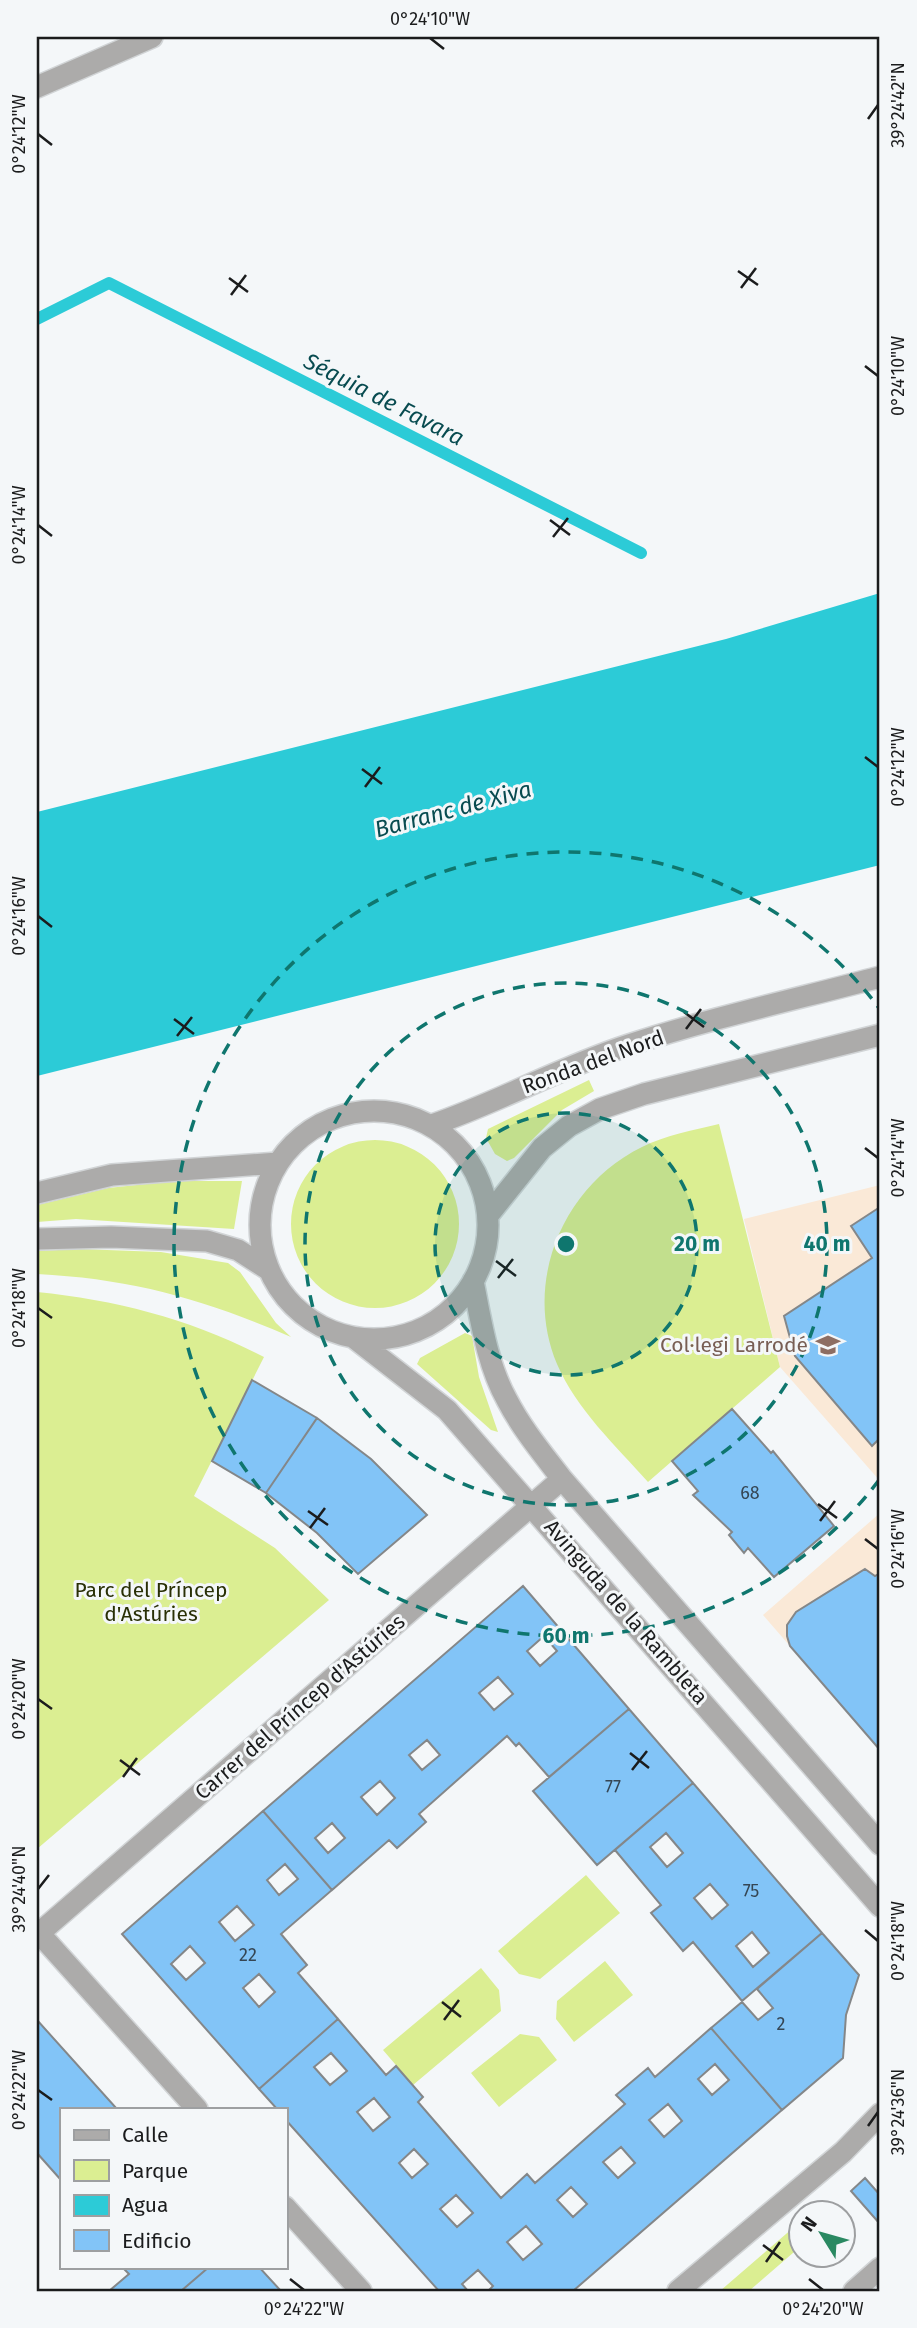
<svg xmlns="http://www.w3.org/2000/svg" width="917" height="2328" viewBox="0 0 917 2328" font-family="'Fira Sans',sans-serif">
  <style>
    .education { fill: #fae9d7 }
    .green { fill: #dbee92 }
    .water { fill: #2ccbd7 }
    .lines { fill: none; stroke-linecap: round; stroke-linejoin: round }
    .stream { stroke: #2ccbd7; stroke-width: 12 }
    .building { fill: #82c4f7; stroke: #848789; stroke-width: 2; fill-rule: evenodd }
    .minor-casing { stroke: #d1d4d6; stroke-width: 24 }
    .minor { stroke: #acabaa; stroke-width: 21 }
    .ticks { fill: none; stroke: #1b1c1d; stroke-width: 2.5 }
    .ring { fill: none; stroke: #0f766e; stroke-width: 3.5; stroke-dasharray: 12 9 }
    .labels { text-anchor: middle; stroke-width: 6; stroke-linejoin: round; paint-order: stroke }
    .number-label { font-size: 18px; fill: #354654 }
    .street-label { font-size: 21px; fill: #1b1c1d; stroke: #f4f7f9 }
    .education-label { font-size: 21px; fill: #785e54; stroke: #f4f7f9; text-anchor: end }
    .park-label { font-size: 21px; fill: #293006; stroke: #f4f7f9 }
    .water-label { font-size: 23px; font-style: italic; fill: #084b50; stroke: #f4f7f9 }
    .centre { fill: #0f766e; stroke: #f4f7f9; stroke-width: 3.5 }
    .ring-label { font-size: 21px; text-anchor: middle; font-weight: bold; fill: #0f766e; stroke: #f4f7f9; stroke-width: 6; stroke-linejoin: round; paint-order: stroke }
    .neatline { fill: none; stroke: #1b1c1d; stroke-width: 2.5 }
    .ticks-label { font-size: 18px; text-anchor: middle; fill: #1b1c1d }
  </style>
  <rect width="100%" height="100%" fill="#f4f7f9"/>
  <path class="education" d="M880 1185V1481L780 1367 744 1219Z
    M880 1513V1750L763 1615Z"/>
  <path class="green" d="M589 1080 594 1091 562 1110 514 1158 507 1161 495 1154 486 1138 488 1129Z
    M719 1124 780 1367 648 1482C616 1446 576 1409 557 1364 522 1281 564 1185 642 1147 666 1135 694 1130 719 1124Z
    M291 1224a84 84 0 1 1 168 0a84 84 0 1 1-168 0Z
    M175 1181H242L234 1229 76 1219 37 1222V1205L108 1188Z
    M80 1249 161 1252 228 1263 240 1272 276 1323 291 1337C203 1299 133 1279 37 1274V1251Z
    M37 1292C117 1300 193 1320 264 1357L194 1496 275 1548 329 1600 37 1849Z
    M465 1333 472 1336 479 1377 498 1432 491 1430 417 1364 420 1358Z
    M586 1875 620 1913 540 1979 519 1974 498 1951Z
    M605 1961 633 1995 574 2042 556 2019 557 2001Z
    M481 1968 499 1990 501 2011 413 2085 383 2050Z
    M520 2034 539 2037 557 2060 499 2107 471 2073Z
    M801 2221V2246L749 2291H720Z"/>
  <path class="water" d="M880 593V865L37 1076V812L726 639Z"/>
  <g class="lines">
    <path class="stream" d="M37 319 109 283 641 553"/>
  </g>
  <path class="building" d="M880 1207V1438L872 1446 795 1356 784 1316 872 1258 851 1226Z
    M252 1380 317 1418 266 1493 212 1461Z
    M732 1409 771 1453 773 1451 834 1526 774 1577 748 1548 744 1553 729 1535 732 1532 693 1495 698 1491 672 1461Z
    M317 1418 371 1459 427 1515 358 1574 317 1533 266 1493Z
    M865 1569 875 1576 880 1573V1750L790 1646 787 1636V1625L796 1612Z
    M523 1586 629 1709 549 1777 519 1743 516 1746 507 1736 419 1814 426 1822 397 1848 389 1840 332 1890 263 1811ZM544 1636 557 1651 540 1666 527 1651ZM498 1677 513 1694 494 1710 479 1693ZM427 1740 440 1755 422 1770 409 1755ZM380 1781 395 1798 377 1815 361 1797ZM332 1823 345 1838 328 1853 315 1838Z
    M629 1709 693 1783 597 1865 533 1791Z
    M693 1783 822 1933 742 2001 693 1942 683 1951 651 1913 661 1905 615 1850ZM666 1833 683 1853 667 1867 650 1847ZM710 1884 728 1905 712 1919 694 1898ZM752 1932 769 1953 753 1967 736 1946Z
    M263 1811 332 1890 281 1934 307 1965 298 1973 338 2019 259 2089 122 1934ZM285 1864 298 1879 279 1895 267 1880ZM237 1906 254 1925 235 1941 219 1922ZM190 1946 205 1963 186 1980 171 1964ZM259 1974 275 1992 259 2007 243 1988Z
    M822 1933 859 1975 846 2015 843 2058 782 2110 711 2028 742 2002 758 2020 773 2008 757 1989Z
    M338 2019 386 2075 396 2066 423 2097 418 2102 501 2198 527 2174 535 2183 625 2104 616 2095 648 2068 655 2077 711 2028 782 2110 573 2291H488L493 2286 478 2270 462 2284 468 2291H439L285 2119V2109H277L259 2089ZM331 2053 347 2071 330 2085 314 2067ZM715 2064 729 2080 712 2095 698 2079ZM374 2098 390 2117 373 2131 357 2112ZM668 2104 682 2121 664 2137 649 2120ZM621 2147 635 2163 618 2178 603 2162ZM414 2149 428 2164 412 2178 399 2163ZM571 2187 587 2204 573 2217 557 2200ZM456 2195 473 2213 457 2227 440 2209ZM526 2226 542 2244 523 2260 507 2242Z
    M37 2020 117 2109H61V2180L37 2153Z
    M865 2178 880 2195V2224L851 2191Z
    M122 2267H209L181 2291H109L129 2274Z
    M209 2267H259L281 2291H181Z"/>
  <g class="lines">
    <g class="minor-casing">
      <path id="minor" d="M37 87 152 37
        M260 1225a114 114 0 1 1 228 0a114 114 0 1 1-228 0Z
        M432 1125C499 1102 561 1067 629 1045 711 1018 797 999 880 977
        M37 1193 112 1175 278 1163
        M490 1213 542 1148 569 1126 600 1109 644 1094 880 1035
        M37 1239 111 1237 207 1241 238 1250 269 1270
        M473 1281C481 1321 487 1364 507 1400 522 1429 543 1454 562 1479L880 1844
        M353 1337 447 1410 880 1906
        M39 1933 197 2109
        M37 1935 562 1479
        M285 2207 361 2291
        M678 2291 843 2152 880 2114
        M854 2291 880 2268"/>
    </g>
    <use href="#minor" class="minor"/>
  </g>
  <path class="ticks" d="M430 38 444 49M868 119 878 105M38 134 52 145M738 271 758 285M229 278 248 292M741 288 756 268M231 295 246 275M865 366 878 376M550 520 570 535M38 525 52 536M553 537 568 518M865 757 878 767M362 769 382 784M365 787 380 767M38 916 52 927M684 1012 704 1027M174 1019 194 1034M686 1029 701 1009M177 1036 192 1017M865 1148 878 1158M496 1261 516 1276M498 1278 513 1259M38 1308 52 1318M818 1504 837 1518M308 1511 328 1525M820 1521 835 1501M310 1528 325 1508M865 1539 878 1549M38 1699 52 1709M630 1753 649 1768M120 1760 140 1775M632 1770 647 1751M123 1777 137 1758M38 1889 49 1875M865 1930 878 1941M442 2002 461 2017M444 2020 459 2000M38 2090 52 2100M868 2126 878 2112M763 2245 783 2260M766 2262 780 2242M290 2279 304 2290M809 2279 823 2290"/>
  <circle cx="566" cy="1244" r="131" fill="#0f766e" fill-opacity=".12"/>
  <g class="ring">
    <circle cx="566" cy="1244" r="131"/>
    <circle cx="566" cy="1244" r="261"/>
    <path d="M879 1480A392 392 0 1 1 879 1008"/>
  </g>
  <defs>
    <g id="school-bare" transform="scale(1.89)"><path d="M0-5L7-2L0 1L-7-2ZM-4 1L0 2.5L4 1V4Q0 6-4 4Z" fill="#8d6e63" stroke="#f4f7f9" stroke-width="2.5" paint-order="stroke"/></g>
  </defs>
  <g fill-rule="evenodd">
    <use href="#school-bare" x="828" y="1345"/>
  </g>
  <g class="labels">
    <g class="number-label">
      <text x="750" y="1499">68</text>
      <text x="613" y="1793">77</text>
      <text x="751" y="1897">75</text>
      <text x="248" y="1961">22</text>
      <text x="781" y="2030">2</text>
    </g>
    <g class="street-label">
      <text transform="translate(593 1062) rotate(-20)" y="7">Ronda del Nord</text>
      <text transform="translate(626 1612) rotate(49)" y="7">Avinguda de la Rambleta</text>
      <text transform="translate(300 1707) rotate(-41)" y="7">Carrer del Príncep d'Astúries</text>
    </g>
    <g class="education-label">
      <text x="808" y="1352">Col·legi Larrodé</text>
    </g>
    <g class="park-label">
      <text x="151" y="1597">Parc del Príncep<tspan x="151" dy="24">d'Astúries</tspan></text>
    </g>
    <g class="water-label">
      <text transform="translate(384 399) rotate(27)" y="8">Séquia de Favara</text>
      <text transform="translate(453 809) rotate(-15)" y="8">Barranc de Xiva</text>
    </g>
  </g>
  <circle cx="566" cy="1244" r="10" class="centre"/>
  <g class="ring-label">
    <text x="697" y="1251">20 m</text>
    <text x="827" y="1251">40 m</text>
    <text x="566" y="1643">60 m</text>
  </g>
  <rect width="917" height="2328" fill="none" stroke="#f4f7f9" stroke-width="77"/>
  <rect x="60" y="2108" width="228" height="161" fill="#f4f7f9" stroke="#9d9fa1" stroke-width="2"/>
  <rect x="74" y="2130" width="35" height="10" fill="#acabaa" stroke="#9d9fa1" stroke-width="2"/>
  <text x="122" y="2142" font-size="21" fill="#1b1c1d">Calle</text>
  <rect x="74" y="2160" width="35" height="21" fill="#dbee92" stroke="#9d9fa1" stroke-width="2"/>
  <text x="122" y="2178" font-size="21" fill="#1b1c1d">Parque</text>
  <rect x="74" y="2195" width="35" height="21" fill="#2ccbd7" stroke="#9d9fa1" stroke-width="2"/>
  <text x="122" y="2212" font-size="21" fill="#1b1c1d">Agua</text>
  <rect x="74" y="2230" width="35" height="21" fill="#82c4f7" stroke="#9d9fa1" stroke-width="2"/>
  <text x="122" y="2248" font-size="21" fill="#1b1c1d">Edificio</text>
  <g transform="translate(822 2234) rotate(307)"><circle r="33" fill="#f4f7f9" stroke="#9d9fa1" stroke-width="2"/>
  <path d="M0-5L12 26L0 18L-12 26Z" fill="#2a8962"/>
  <text y="-10" font-size="19" font-weight="bold" text-anchor="middle" fill="#1b1c1d">N</text>
  </g>
  <rect x="38" y="38" width="840" height="2252" class="neatline"/>
  <g class="ticks-label">
    <text x="430" y="25">0°24'10"W</text>
    <text transform="translate(898 105) rotate(-90)" y="6">39°24'42"N</text>
    <text transform="translate(19 134) rotate(-90)" y="6">0°24'12"W</text>
    <text transform="translate(898 376) rotate(-90)" y="6">0°24'10"W</text>
    <text transform="translate(19 525) rotate(-90)" y="6">0°24'14"W</text>
    <text transform="translate(898 767) rotate(-90)" y="6">0°24'12"W</text>
    <text transform="translate(19 916) rotate(-90)" y="6">0°24'16"W</text>
    <text transform="translate(898 1158) rotate(-90)" y="6">0°24'14"W</text>
    <text transform="translate(19 1308) rotate(-90)" y="6">0°24'18"W</text>
    <text transform="translate(898 1549) rotate(-90)" y="6">0°24'16"W</text>
    <text transform="translate(19 1699) rotate(-90)" y="6">0°24'20"W</text>
    <text transform="translate(19 1889) rotate(-90)" y="6">39°24'40"N</text>
    <text transform="translate(898 1941) rotate(-90)" y="6">0°24'18"W</text>
    <text transform="translate(19 2090) rotate(-90)" y="6">0°24'22"W</text>
    <text transform="translate(898 2112) rotate(-90)" y="6">39°24'36"N</text>
    <text x="304" y="2315">0°24'22"W</text>
    <text x="823" y="2315">0°24'20"W</text>
  </g>
</svg>
